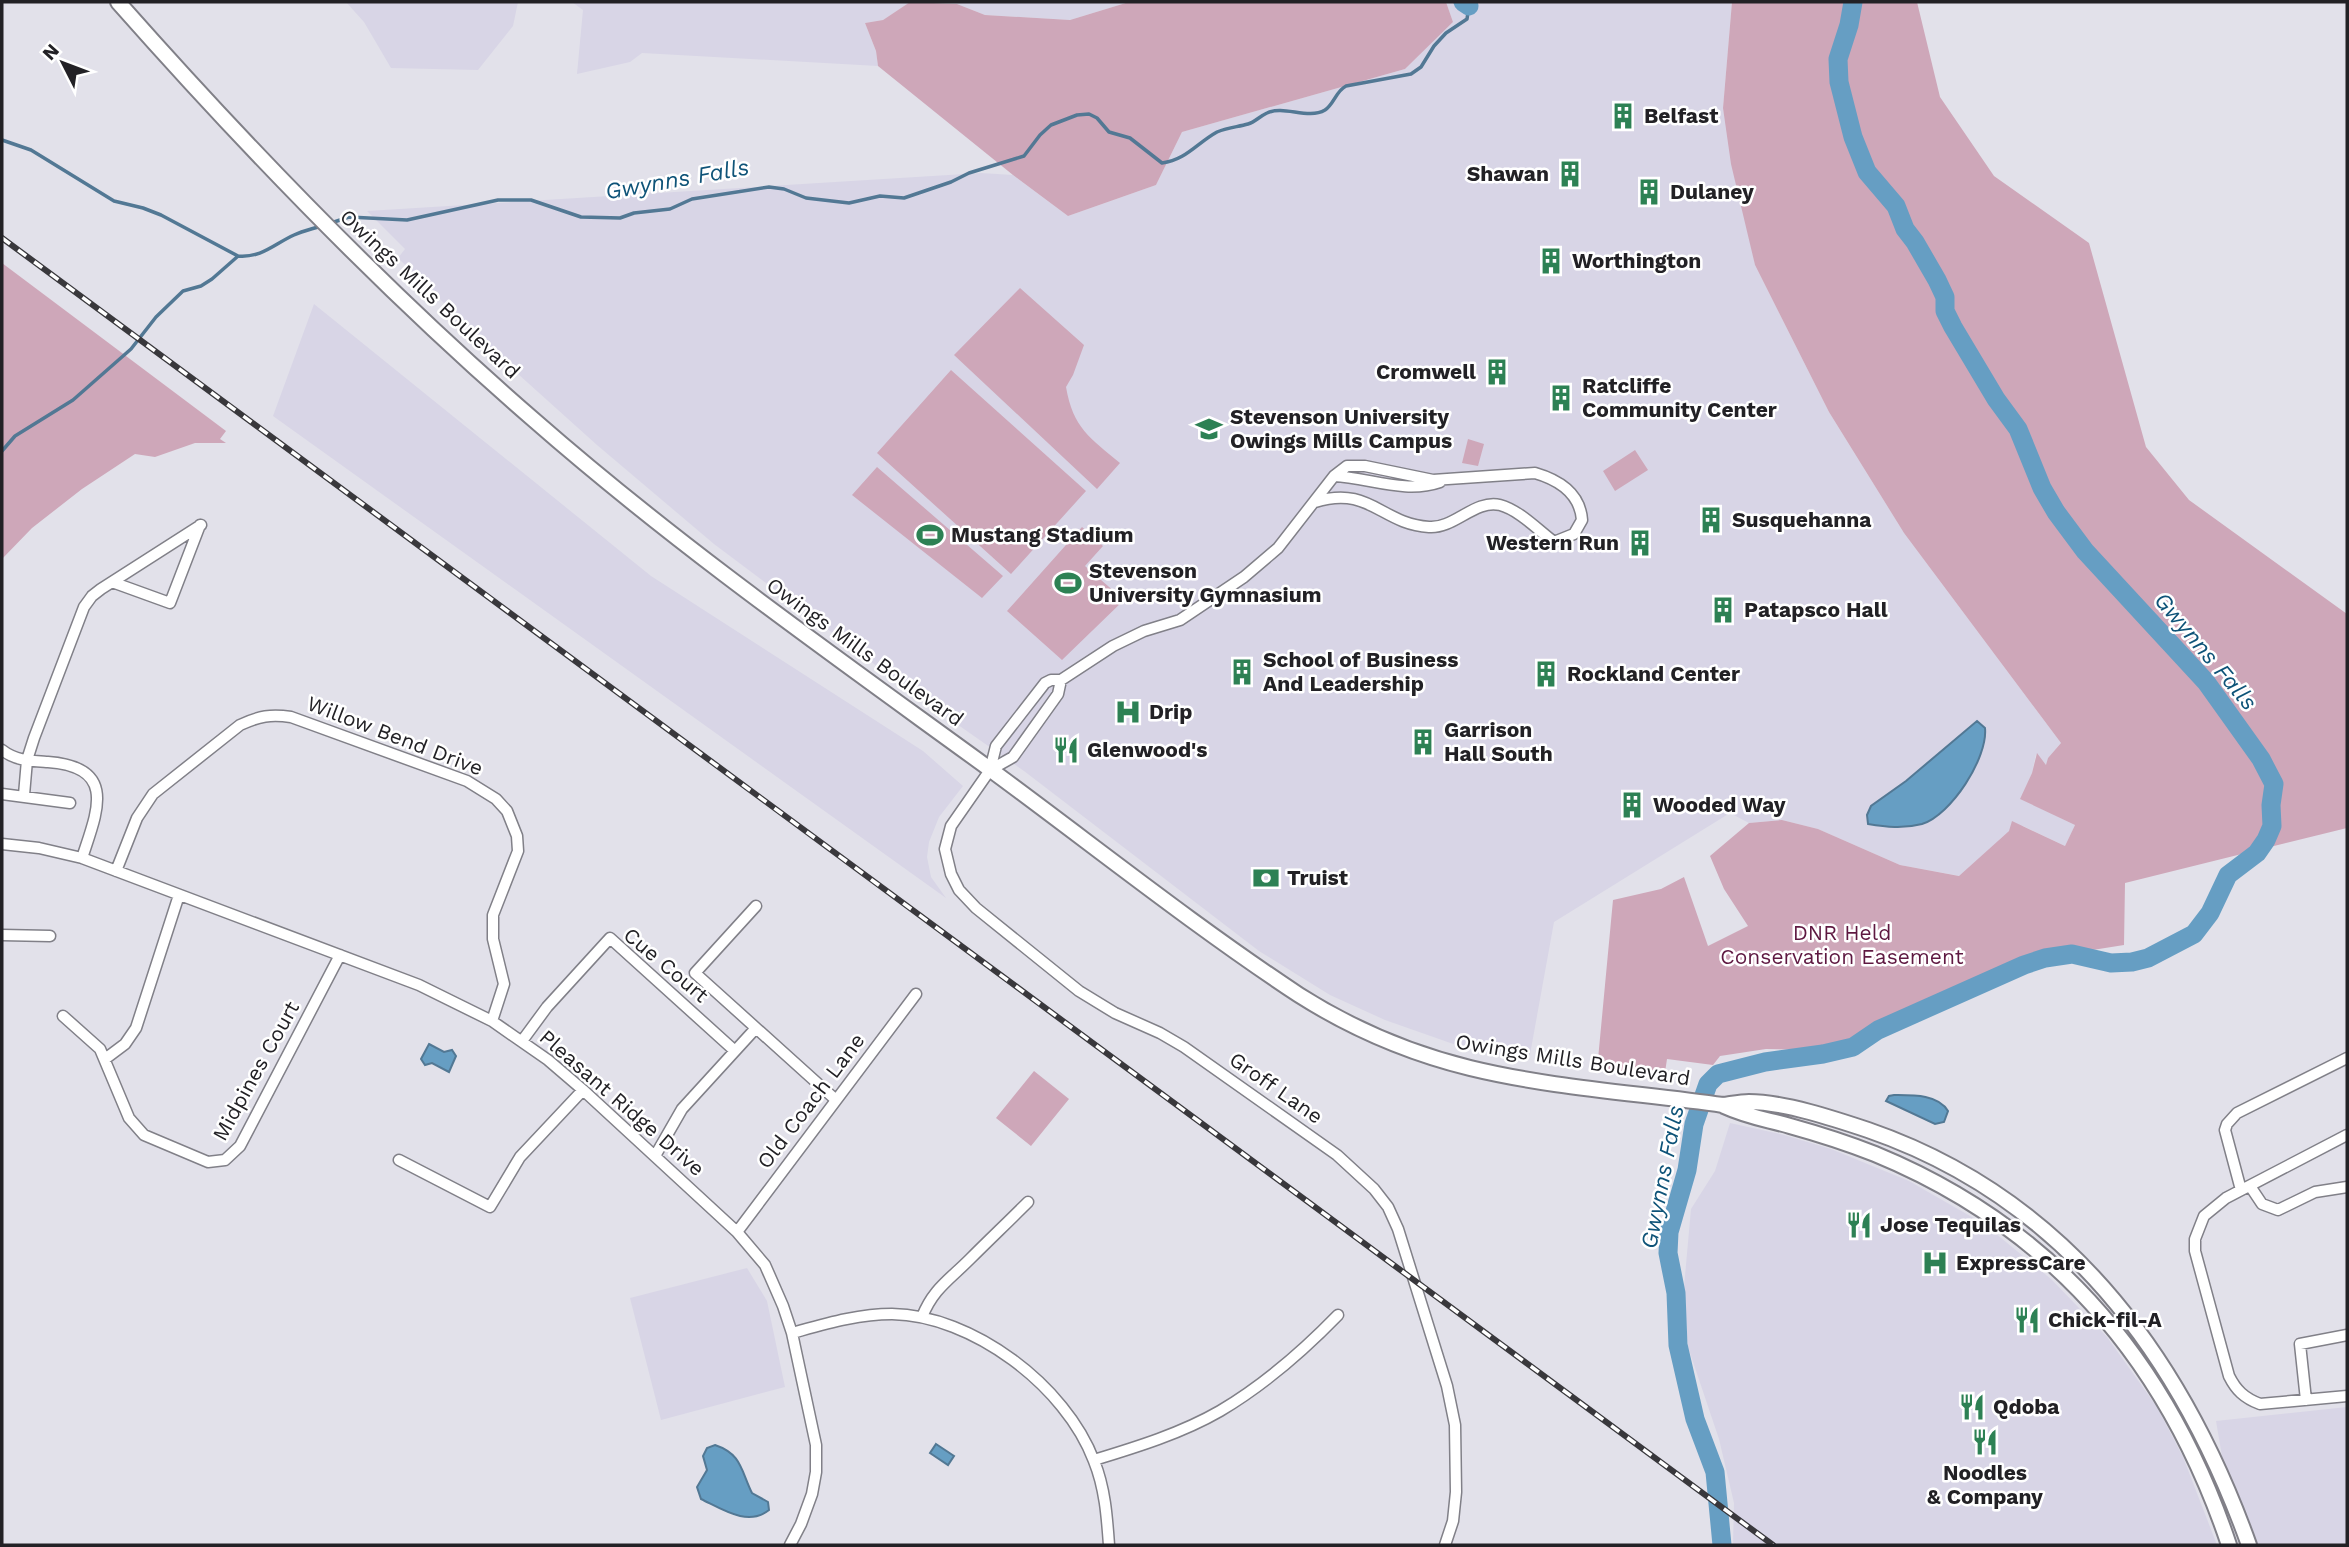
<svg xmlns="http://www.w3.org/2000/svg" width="2349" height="1547" viewBox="0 0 2349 1547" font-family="'Work Sans',sans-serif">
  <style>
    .built { fill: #d8d5e6 }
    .green { fill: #cea7b9 }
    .water { fill: #669ec3; stroke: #527894; stroke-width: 2 }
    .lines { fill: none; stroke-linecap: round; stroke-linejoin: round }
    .stream { stroke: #527894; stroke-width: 3.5 }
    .river { stroke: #669ec3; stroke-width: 19 }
    .minor-casing { stroke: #818088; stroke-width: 13 }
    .secondary-casing { stroke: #818088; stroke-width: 18 }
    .minor { stroke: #fff; stroke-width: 10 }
    .secondary { stroke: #fff; stroke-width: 14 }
    .rail-casing { stroke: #39383c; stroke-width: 6 }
    .rail { stroke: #fff; stroke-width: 3.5; stroke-dasharray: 10; stroke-linecap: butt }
    .labels { text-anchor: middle; stroke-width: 5; stroke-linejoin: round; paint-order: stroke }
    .poi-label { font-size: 21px; font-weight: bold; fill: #222125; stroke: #fff; text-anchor: start }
    .street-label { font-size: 21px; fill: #222125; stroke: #fff }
    .park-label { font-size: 21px; fill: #5e1841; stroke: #fff }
    .water-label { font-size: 23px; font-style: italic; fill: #0e5378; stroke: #fff }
  </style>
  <rect width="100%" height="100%" fill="#e2e1ea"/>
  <path class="built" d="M346 2H518L513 26 478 70 391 68 364 22Z
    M572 2H910L883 20 865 23 876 51 878 66 642 53 630 62 577 74 583 10Z
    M935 2H1129L1070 20 985 15 957 4Z
    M1446 2H1732L1723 108 1755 265 1829 412 1904 533 2061 743 2048 758 2047 766 2036 754 2032 773 2021 799 2075 825 2065 846 2023 826 2009 831 1960 876 1900 865 1818 829 1782 820 1749 823 1730 813 1554 922 1529 1060 1459 1046 1385 1020 1330 995 1259 951 1024 771 914 694 714 544 597 445 497 355 398 258 405 249 367 211 981 173 1013 175 1068 216 1156 185 1182 132 1405 69 1453 22Z
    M314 304 651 576 923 751 963 786 939 817 929 842 927 857 931 877 946 898 273 416Z
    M1730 1123 1784 1135 1831 1149 1909 1181 1984 1224 2051 1279 2107 1337 2157 1407 2183 1457 2217 1545H1733L1734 1503 1719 1439 1688 1347 1684 1287 1691 1209 1715 1171Z
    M747 1268 767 1301 785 1387 661 1420 630 1298Z
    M2347 1407V1545H2255L2223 1462 2216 1421Z"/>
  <path class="green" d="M910 2 957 4 985 15 1070 20 1129 2H1446L1453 22 1405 69 1182 132 1156 185 1068 216 1013 175 878 66 876 51 865 23 883 20Z
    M1732 2H1917L1940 97 1994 176 2089 243 2146 447 2189 500 2347 614V828L2125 883 2124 945 2061 955 2010 968 1895 1025 1858 1051 1766 1049 1720 1056 1713 1065 1667 1059 1664 1079 1597 1070 1613 900 1661 889 1684 877 1708 946 1748 926 1724 889 1710 856 1749 823 1782 820 1818 829 1900 865 1959 876 2009 831 2012 821 2065 846 2075 825 2020 799 2032 773 2037 753 2046 765 2048 758 2061 743 1904 533 1829 412 1755 265 1731 164 1723 108Z
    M2 263 226 431 220 439 226 443H195L155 457 135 454 82 489 32 528 2 559Z
    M1020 288 1084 345 1073 375 1066 387C1073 428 1090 438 1120 463L1097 489 954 355Z
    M951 370 1086 491 1011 574 877 453Z
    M1468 439 1484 444 1478 466 1462 463Z
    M1635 450 1648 470 1615 491 1603 471Z
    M877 467 1003 576 982 598 852 495Z
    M1082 527 1103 546 1085 566 1124 600 1062 660 1007 611Z
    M1034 1071 1069 1099 1031 1146 996 1118Z"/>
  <path class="water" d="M1977 721 1985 728C1988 758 1951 815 1922 824 1903 829 1886 827 1868 824L1867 815 1871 806 1906 781Z
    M429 1044 444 1052 452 1050 456 1056 449 1072 432 1063 425 1065 421 1059Z
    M1894 1095C1912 1095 1938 1094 1948 1111L1944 1122 1935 1124 1886 1101 1889 1096Z
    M936 1444 954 1456 948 1465 930 1453Z
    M715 1445C742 1454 741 1471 752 1493L768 1502 769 1510C748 1527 722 1509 701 1499L697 1487 707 1470 703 1456 707 1448Z"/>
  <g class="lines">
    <path class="stream" d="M2 140 31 150 114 201 143 208 161 215 238 256C262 258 274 244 294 235 303 231 312 229 321 226
      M331 223 349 217 407 220 498 200H531L581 217 620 218 634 213 670 209 692 199 769 187 784 189 806 198 849 203 880 196 904 198 951 182 969 173 1024 156 1040 135 1051 125 1077 115 1089 114 1097 118 1109 132 1130 138 1162 163C1186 160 1197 143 1217 132 1229 127 1238 127 1248 124 1255 122 1260 116 1267 113 1284 105 1308 120 1325 110 1334 104 1336 91 1346 86L1411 74 1421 67 1434 46 1446 33 1467 19 1469 6 1474 2
      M2 451 15 436 73 400 131 349 156 317 183 291 201 286 212 279 237 257"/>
    <path class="river" d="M1463 2 1469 6
      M1722 1545 1715 1472 1695 1419 1678 1345 1676 1293 1668 1253 1669 1232 1687 1170 1694 1124 1708 1084 1718 1074 1765 1062 1823 1054 1853 1047 1878 1030 2024 965 2045 958 2072 954 2111 963 2132 962 2148 958 2194 934 2210 913 2228 875 2257 853 2266 840 2272 826 2271 805 2274 784 2261 759 2206 682 2085 551 2056 512 2042 488 2018 429 1996 399 1953 327 1945 311V297L1937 280 1915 242 1905 229 1896 206 1867 172 1853 137 1839 82 1838 59 1849 25 1853 2"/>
    <g class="minor-casing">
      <path id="minor" d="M1334 476C1370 478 1405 494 1440 482
        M1315 502C1370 485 1381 524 1429 527 1454 529 1475 499 1500 505 1519 510 1538 530 1554 542L1574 534 1582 520C1580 493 1559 480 1535 473L1433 480 1365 466H1347L1334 476 1278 548 1244 577 1180 620 1144 631 1113 646 1061 680H1051L1045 683 996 746 990 770 951 826 945 849 951 874 959 890 976 908 1079 991 1115 1013 1160 1033 1184 1047 1337 1155 1374 1189 1388 1207 1398 1229 1447 1386 1455 1425 1456 1492 1453 1521 1445 1545
        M112 582 170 603 200 525
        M2 750C16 761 32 761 48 762 118 767 97 812 82 858
        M990 770 1013 757 1058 694 1061 680
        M2 794 70 803
        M24 795 27 760 34 738 84 607 92 596 101 589 201 525
        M2 844 39 848 82 858 419 985 492 1021 548 1060 583 1090 737 1232 765 1265 783 1306 792 1333 816 1445V1472L812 1494 801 1524 790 1545
        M116 871 137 818 153 794 240 725C259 716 271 714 291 717L467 781 496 799 507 811 517 836 518 851 493 915V939L504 984 492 1021
        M756 906 695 973 836 1100
        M2 935 50 936
        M63 1016 100 1049 129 1118 144 1135 208 1162 225 1160 240 1146 340 955
        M522 1041 547 1007 610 938 735 1051
        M105 1059 125 1044 136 1028 179 895
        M2347 1135 2226 1198 2204 1216 2195 1239V1251L2229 1376C2236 1390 2244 1398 2260 1404L2347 1396
        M655 1156 682 1109 756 1028
        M399 1160 490 1207 520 1157 583 1090
        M2250 1186 2262 1204 2278 1210 2315 1192 2347 1187
        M2241 1190 2225 1130 2227 1124 2237 1113 2347 1058
        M737 1232 916 994
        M922 1317C933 1289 949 1280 970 1259 989 1240 1009 1221 1028 1202
        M792 1333C825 1324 858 1314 892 1314 972 1315 1066 1386 1094 1461 1105 1488 1107 1517 1109 1545
        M2306 1400 2300 1344 2347 1335
        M1094 1460C1137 1447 1182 1433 1220 1411 1264 1385 1303 1351 1338 1315"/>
    </g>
    <g class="secondary-casing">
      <path id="secondary" d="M118 2C248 149 385 291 534 420 679 547 836 657 991 770 1093 845 1193 925 1299 995 1351 1028 1409 1053 1470 1068 1552 1088 1639 1093 1723 1105 1731 1104 1741 1102 1749 1102 1784 1102 1835 1119 1868 1130 2065 1198 2181 1356 2249 1545
        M1724 1106C1748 1117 1765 1119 1790 1126 1819 1134 1847 1143 1875 1154 2055 1228 2168 1363 2229 1545"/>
    </g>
    <use href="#minor" class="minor"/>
    <use href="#secondary" class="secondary"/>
    <g class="rail-casing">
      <path id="rail" d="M2 238 1773 1545"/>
    </g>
    <use href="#rail" class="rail"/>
  </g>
  <defs>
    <g id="building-bare" transform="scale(2.1)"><path d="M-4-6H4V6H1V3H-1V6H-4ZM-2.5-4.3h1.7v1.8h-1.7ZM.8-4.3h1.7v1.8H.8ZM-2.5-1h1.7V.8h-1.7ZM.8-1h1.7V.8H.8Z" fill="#2d8154" stroke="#fff" stroke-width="2.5" paint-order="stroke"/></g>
    <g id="university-bare" transform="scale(2.1)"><path d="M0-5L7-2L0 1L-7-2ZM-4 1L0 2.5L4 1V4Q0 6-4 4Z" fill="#2d8154" stroke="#fff" stroke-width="2.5" paint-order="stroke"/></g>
    <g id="stadium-bare" transform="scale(2.1)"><path d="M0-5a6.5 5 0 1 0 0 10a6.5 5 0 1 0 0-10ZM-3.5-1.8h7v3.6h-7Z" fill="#2d8154" stroke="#fff" stroke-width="2.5" paint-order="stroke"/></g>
    <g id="hospital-bare" transform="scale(2.1)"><path d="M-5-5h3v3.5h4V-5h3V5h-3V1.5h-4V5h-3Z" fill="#2d8154" stroke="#fff" stroke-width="2.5" paint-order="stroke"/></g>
    <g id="restaurant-bare" transform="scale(2.1)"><path d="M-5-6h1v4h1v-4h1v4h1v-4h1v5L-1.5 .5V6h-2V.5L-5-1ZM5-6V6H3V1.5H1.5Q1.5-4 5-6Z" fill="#2d8154" stroke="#fff" stroke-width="2.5" paint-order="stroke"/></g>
    <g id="bank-bare" transform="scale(2.1)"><path d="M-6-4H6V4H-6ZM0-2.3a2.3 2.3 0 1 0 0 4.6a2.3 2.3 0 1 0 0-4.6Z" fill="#2d8154" stroke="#fff" stroke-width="2.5" paint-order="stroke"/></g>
  </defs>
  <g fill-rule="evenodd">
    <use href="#building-bare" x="1623" y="116"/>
    <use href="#building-bare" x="1570" y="174"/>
    <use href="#building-bare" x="1649" y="192"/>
    <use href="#building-bare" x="1551" y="261"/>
    <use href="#building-bare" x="1497" y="372"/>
    <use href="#building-bare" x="1561" y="398"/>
    <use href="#university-bare" x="1209" y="429"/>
    <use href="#building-bare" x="1711" y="520"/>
    <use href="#stadium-bare" x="930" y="535"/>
    <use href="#building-bare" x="1640" y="543"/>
    <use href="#stadium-bare" x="1068" y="583"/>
    <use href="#building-bare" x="1723" y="610"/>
    <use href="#building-bare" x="1242" y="672"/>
    <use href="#building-bare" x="1546" y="674"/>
    <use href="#hospital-bare" x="1128" y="712"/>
    <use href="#building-bare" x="1423" y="742"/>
    <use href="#restaurant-bare" x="1066" y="750"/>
    <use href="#building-bare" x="1632" y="805"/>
    <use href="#bank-bare" x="1266" y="878"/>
    <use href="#restaurant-bare" x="1859" y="1225"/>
    <use href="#hospital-bare" x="1935" y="1263"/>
    <use href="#restaurant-bare" x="2027" y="1320"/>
    <use href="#restaurant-bare" x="1972" y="1407"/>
    <use href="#restaurant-bare" x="1985" y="1442"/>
  </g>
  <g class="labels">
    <g class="poi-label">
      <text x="1644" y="123">Belfast</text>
      <text x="1549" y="181" text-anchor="end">Shawan</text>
      <text x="1670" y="199">Dulaney</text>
      <text x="1572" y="268">Worthington</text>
      <text x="1476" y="379" text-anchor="end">Cromwell</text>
      <text x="1582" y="393">Ratcliffe<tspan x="1582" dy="24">Community Center</tspan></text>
      <text x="1230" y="424">Stevenson University<tspan x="1230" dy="24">Owings Mills Campus</tspan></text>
      <text x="1732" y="527">Susquehanna</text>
      <text x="951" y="542">Mustang Stadium</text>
      <text x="1619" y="550" text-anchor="end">Western Run</text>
      <text x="1089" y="578">Stevenson<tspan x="1089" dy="24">University Gymnasium</tspan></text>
      <text x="1744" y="617">Patapsco Hall</text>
      <text x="1263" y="667">School of Business<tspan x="1263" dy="24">And Leadership</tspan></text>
      <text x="1567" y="681">Rockland Center</text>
      <text x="1149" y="719">Drip</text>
      <text x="1444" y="737">Garrison<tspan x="1444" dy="24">Hall South</tspan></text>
      <text x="1087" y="757">Glenwood's</text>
      <text x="1653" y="812">Wooded Way</text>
      <text x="1287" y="885">Truist</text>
      <text x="1880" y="1232">Jose Tequilas</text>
      <text x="1956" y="1270">ExpressCare</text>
      <text x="2048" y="1327">Chick-fil-A</text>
      <text x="1993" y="1414">Qdoba</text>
      <text x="1985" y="1480" text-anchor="middle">Noodles<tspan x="1985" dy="24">&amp; Company</tspan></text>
    </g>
    <g class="street-label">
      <text transform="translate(430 294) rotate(43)" y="7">Owings Mills Boulevard</text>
      <text transform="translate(865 652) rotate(36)" y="7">Owings Mills Boulevard</text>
      <text transform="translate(395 736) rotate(21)" y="7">Willow Bend Drive</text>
      <text transform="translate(666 965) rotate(40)" y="7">Cue Court</text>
      <text transform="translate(1573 1060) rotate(9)" y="7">Owings Mills Boulevard</text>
      <text transform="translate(256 1071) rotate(-61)" y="7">Midpines Court</text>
      <text transform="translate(1276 1088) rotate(35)" y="7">Groff Lane</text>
      <text transform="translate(811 1101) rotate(-53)" y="7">Old Coach Lane</text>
      <text transform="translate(622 1103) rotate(41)" y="7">Pleasant Ridge Drive</text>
    </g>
    <g class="park-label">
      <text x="1842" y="940">DNR Held<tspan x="1842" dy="24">Conservation Easement</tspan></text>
    </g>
    <g class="water-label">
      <text transform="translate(677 179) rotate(-10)" y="8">Gwynns Falls</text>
      <text transform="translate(2206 651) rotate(50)" y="8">Gwynns Falls</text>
      <text transform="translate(1662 1177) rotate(-79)" y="8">Gwynns Falls</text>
    </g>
  </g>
  <rect width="2349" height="1547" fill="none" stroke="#222125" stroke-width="7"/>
  <g transform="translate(63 63) rotate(312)" stroke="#ffffff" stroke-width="5" paint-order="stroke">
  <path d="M0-5L12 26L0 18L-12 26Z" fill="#222125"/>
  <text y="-10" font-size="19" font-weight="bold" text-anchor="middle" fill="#222125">N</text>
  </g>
</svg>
